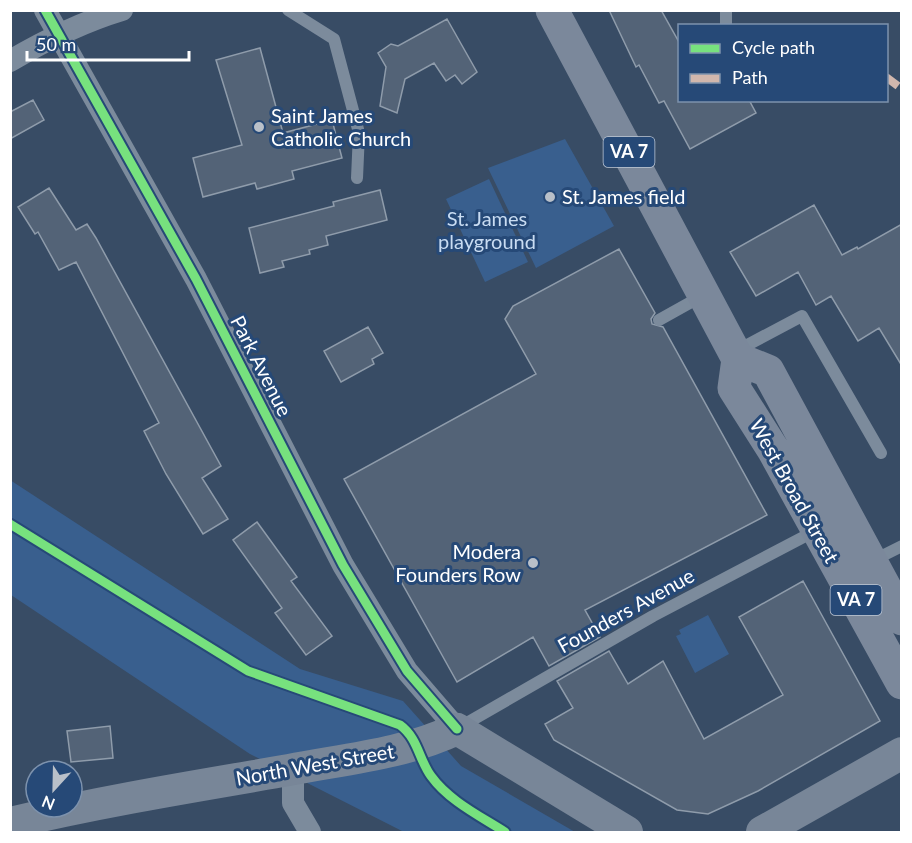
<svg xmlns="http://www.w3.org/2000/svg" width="912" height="843" viewBox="0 0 912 843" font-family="Lato,sans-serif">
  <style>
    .green { fill: #395f8e }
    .building { fill: #536377; stroke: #8f9cab; stroke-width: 1.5 }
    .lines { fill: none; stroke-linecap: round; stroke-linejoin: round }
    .lane { stroke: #7c8b9c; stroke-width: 12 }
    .street { stroke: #7c8b9c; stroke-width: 22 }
    .secondary { stroke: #788698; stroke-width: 32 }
    .primary { stroke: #7b889b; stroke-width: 33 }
    .quiet { stroke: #d1b7ad; stroke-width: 8; stroke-dasharray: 15 8; stroke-linecap: butt }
    .cycleway-casing { stroke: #264977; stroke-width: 13 }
    .cycleway { stroke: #77e17e; stroke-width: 9 }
    .poi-dot { fill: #b9c0c9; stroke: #264977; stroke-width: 2 }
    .labels { text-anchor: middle; stroke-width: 6; stroke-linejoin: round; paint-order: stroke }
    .shield { fill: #264977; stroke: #bec8d6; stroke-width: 1.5 }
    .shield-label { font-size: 18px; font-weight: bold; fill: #fff }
    .poi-label { font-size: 20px; fill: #fff; stroke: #264977; text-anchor: start }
    .park-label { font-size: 20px; fill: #c9dcf2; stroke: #264977 }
    .street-label { font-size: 20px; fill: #fff; stroke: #264977 }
  </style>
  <rect width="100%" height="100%" fill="#384c65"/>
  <path class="green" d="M565 139 614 226 536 268 488 168Z
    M489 179 528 262 485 282 446 199Z
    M10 480 300 669 403 701 461 766 575 832H404L250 754 11 595Z
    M708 615 729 654 695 673 676 636 681 634 679 630Z"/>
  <path class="building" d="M609 10H661L680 44V100H749L756 113 690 149 664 101 659 103 639 65 636 67Z
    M447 19 477 72 462 84 455 75 446 81 434 63 405 79 397 113 380 106 386 67 378 53 391 44 398 46Z
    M260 48 283 133 332 120 342 158 292 171 294 179 257 189 255 183 203 197 193 158 242 145 216 60Z
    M33 100 44 120 10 139V112Z
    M49 188 76 230 87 224 96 238 221 466 202 478 228 519 203 534 166 474 144 431 159 423 76 262 59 270 38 232 35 234 18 207Z
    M380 190 387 220 326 236 328 245 309 250 310 254 282 261 284 267 260 273 249 228 334 206 333 202Z
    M814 205 842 255 857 247 858 249 902 224V366L879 328 858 341 831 296 816 305 798 272 756 296 730 252Z
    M619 249 655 313 651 319 652 324 663 327 767 515 585 610 600 637 549 666 533 637 457 682 344 479 536 374 505 319 513 306Z
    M368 327 383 353 372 359 374 364 341 382 324 351Z
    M257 522 297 577 291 581 332 636 306 655 275 613 282 608 233 540Z
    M803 581 880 721 758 791 708 814 677 810 554 740 545 724 573 708 557 681 609 651 628 684 663 661 704 739 783 695 739 617Z
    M110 726 113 758 71 762 67 731Z"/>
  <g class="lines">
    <path class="lane" d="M288 10 334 39 359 133 357 178
      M726 25V10
      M659 320 702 296
      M736 351 802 316 881 453
      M872 561 902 546
      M460 727 653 616 815 531"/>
    <path class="street" d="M45 10 196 279 343 565 407 671 457 729
      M10 61C46 40 82 22 122 10
      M293 769V803L310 832"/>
    <path class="secondary" d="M10 823C103 801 196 786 289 770 346 759 404 754 457 729L627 832
      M762 832 902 753"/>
    <path class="primary" d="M552 10 738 359 734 388 774 451 902 683
      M738 359 768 371 902 619"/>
    <path class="quiet" d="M886 77 902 89"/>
    <g class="cycleway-casing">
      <path id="cycleway" d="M45 10 196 279 343 565 407 671 457 729
        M10 524 248 671 400 725C418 738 419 760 431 776 449 801 480 816 505 832"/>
    </g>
    <use href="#cycleway" class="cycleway"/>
  </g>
  <g class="poi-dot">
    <circle cx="259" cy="127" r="6"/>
    <circle cx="550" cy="197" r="6"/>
    <circle cx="533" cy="563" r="6"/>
  </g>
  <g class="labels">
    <g class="shield">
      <rect x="603.5" y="137" width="51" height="30" rx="4.5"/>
      <rect x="830.5" y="585" width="51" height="30" rx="4.5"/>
    </g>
    <g class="shield-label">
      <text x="629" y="158">VA 7</text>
      <text x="856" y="606">VA 7</text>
    </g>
    <g class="poi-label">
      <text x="271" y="123">Saint James<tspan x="271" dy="23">Catholic Church</tspan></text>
      <text x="562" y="204">St. James field</text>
      <text x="521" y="559" text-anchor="end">Modera<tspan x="521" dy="23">Founders Row</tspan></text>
    </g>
    <g class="park-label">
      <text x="487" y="226">St. James<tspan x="487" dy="23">playground</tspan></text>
    </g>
    <g class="street-label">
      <text transform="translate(261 366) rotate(63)" y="7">Park Avenue</text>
      <text transform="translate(794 491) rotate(61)" y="7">West Broad Street</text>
      <text transform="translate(626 611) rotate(-29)" y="7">Founders Avenue</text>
      <text transform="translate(315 765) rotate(-10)" y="7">North West Street</text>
    </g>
  </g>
  <rect width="912" height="843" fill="none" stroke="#ffffff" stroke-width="24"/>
  <rect x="678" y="24" width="210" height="78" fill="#264977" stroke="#7d92ad" stroke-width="1.5"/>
  <rect x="690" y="44" width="30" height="9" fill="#77e17e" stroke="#7d92ad" stroke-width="1.5"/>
  <text x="732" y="54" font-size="18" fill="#ffffff">Cycle path</text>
  <rect x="690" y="74" width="30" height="9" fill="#d1b7ad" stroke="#7d92ad" stroke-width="1.5"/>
  <text x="732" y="84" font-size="18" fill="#ffffff">Path</text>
  <g transform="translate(54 789) rotate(202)"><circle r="28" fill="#264977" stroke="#7d92ad" stroke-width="1.5"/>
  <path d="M0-4.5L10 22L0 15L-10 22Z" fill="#b9c0c9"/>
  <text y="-9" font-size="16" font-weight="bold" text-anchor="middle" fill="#ffffff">N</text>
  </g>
  <path d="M27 51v9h162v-9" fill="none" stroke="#ffffff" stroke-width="3"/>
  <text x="36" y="51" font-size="18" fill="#ffffff" stroke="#264977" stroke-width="4.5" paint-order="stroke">50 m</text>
</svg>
